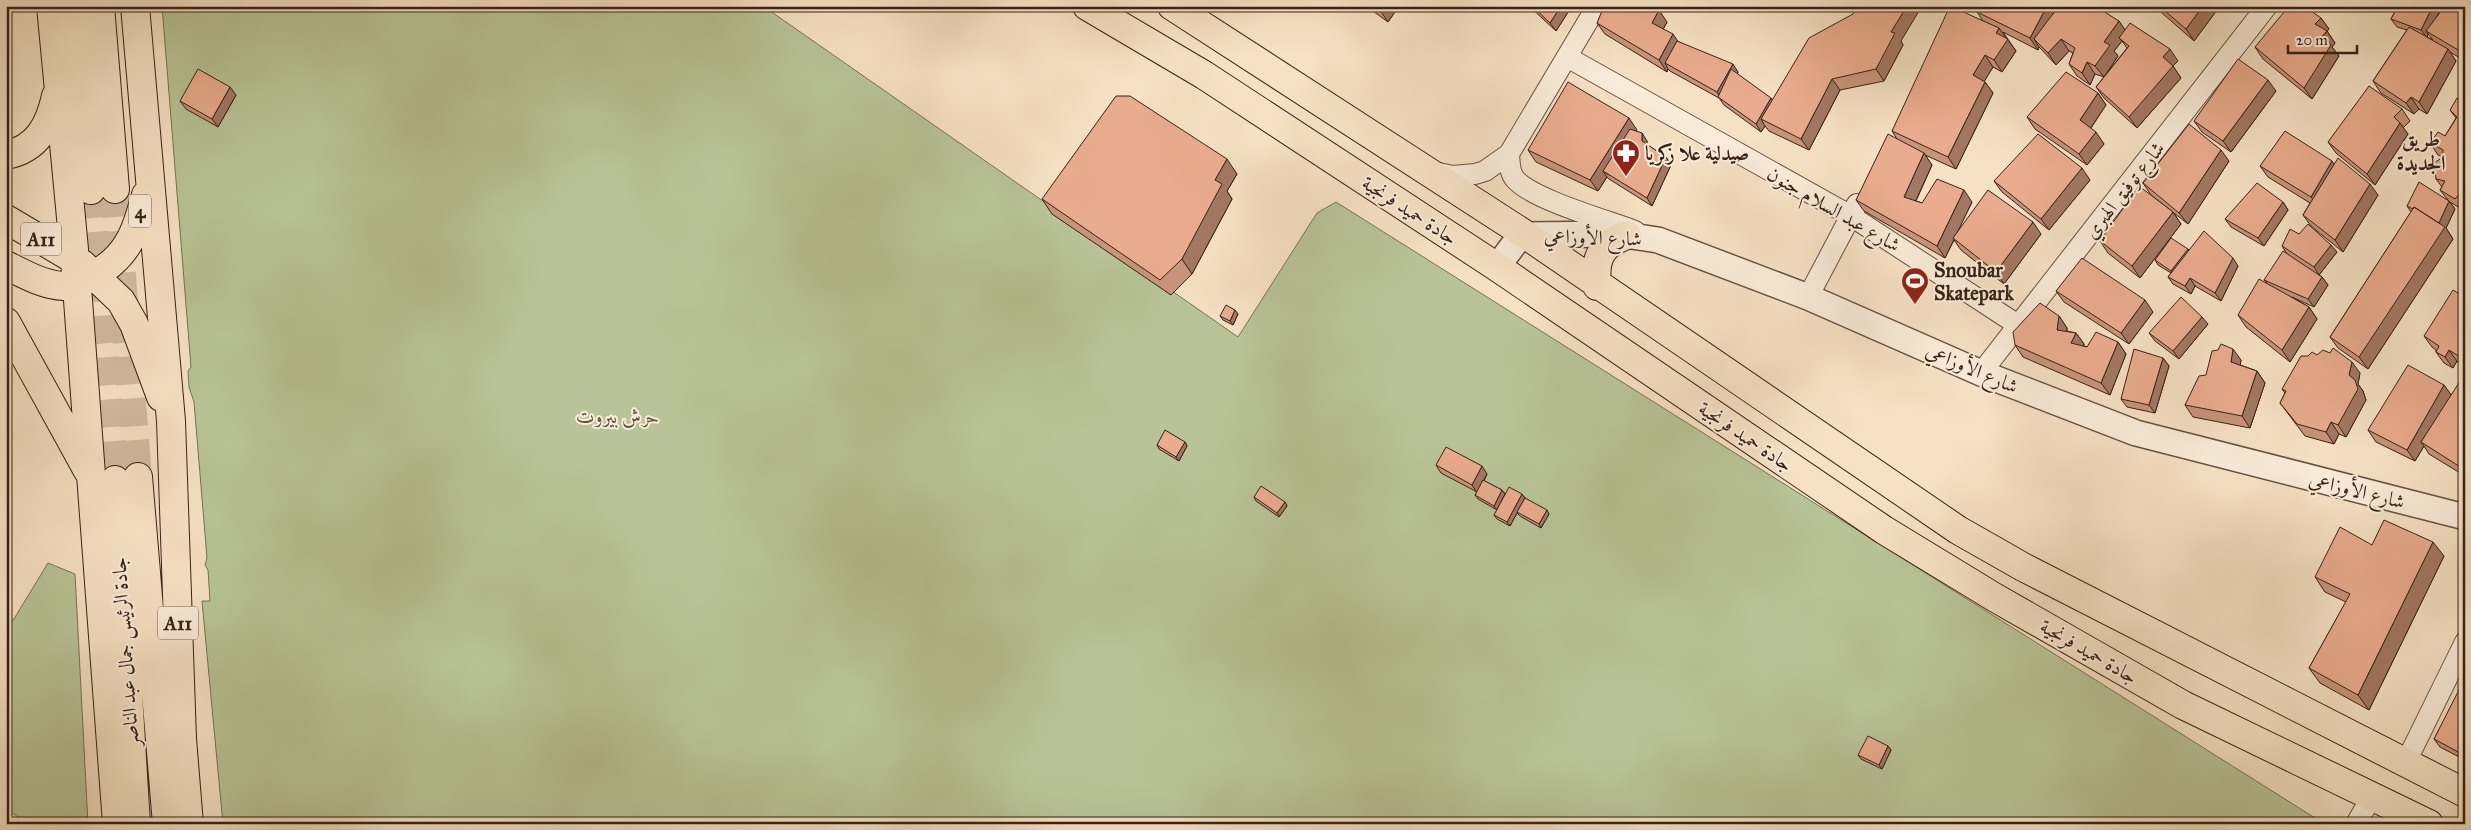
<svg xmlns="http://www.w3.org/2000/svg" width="2471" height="830" viewBox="0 0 2471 830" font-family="'IM FELL Great Primer',Amiri,serif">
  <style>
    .green { fill: #b8c497; stroke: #787257 }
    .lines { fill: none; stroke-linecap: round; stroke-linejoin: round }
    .trunk-tunnel { stroke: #d0bba1; stroke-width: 28; stroke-dasharray: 28 14; stroke-linecap: butt }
    .minor-casing { stroke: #675142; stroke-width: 22 }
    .tertiary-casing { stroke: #675142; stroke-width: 28 }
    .primary-casing { stroke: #372117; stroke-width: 30 }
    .trunk-casing { stroke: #372117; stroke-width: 30 }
    .minor { stroke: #f9ecd9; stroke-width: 20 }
    .tertiary { stroke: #f9ecd9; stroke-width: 25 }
    .primary { stroke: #f6e1c4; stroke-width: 28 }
    .trunk { stroke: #f6e1c4; stroke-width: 28 }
    .wall { fill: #c8947a; stroke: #372117; fill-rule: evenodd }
    .shaded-wall { fill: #a37863; stroke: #372117 }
    .building { fill: #e9ac8e; stroke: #372117 }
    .labels { text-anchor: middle; stroke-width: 4; stroke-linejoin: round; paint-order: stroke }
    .shield { fill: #f9ecd9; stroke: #715e51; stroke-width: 1 }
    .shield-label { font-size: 19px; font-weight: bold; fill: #372117 }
    .poi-label { font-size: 20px; font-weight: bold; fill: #372117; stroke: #f9ecd9; text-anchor: start }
    .street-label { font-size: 20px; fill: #372117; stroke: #f9ecd9 }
    .park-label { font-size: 20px; font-style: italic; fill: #5e523d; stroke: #f9ecd9 }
    .neighbourhood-label { font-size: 21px; font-weight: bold; fill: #372117; stroke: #f9ecd9 }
  </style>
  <rect width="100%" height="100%" fill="#f6e1c4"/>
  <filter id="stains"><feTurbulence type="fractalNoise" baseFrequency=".004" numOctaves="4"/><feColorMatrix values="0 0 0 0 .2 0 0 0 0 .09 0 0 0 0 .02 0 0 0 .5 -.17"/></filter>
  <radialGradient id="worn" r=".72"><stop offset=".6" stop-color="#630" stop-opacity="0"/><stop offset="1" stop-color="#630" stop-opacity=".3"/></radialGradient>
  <path class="green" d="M162 6H763L1238 337 1317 213 1336 202 2323 823 223 824 202 601H210L208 570 205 565 207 558 194 402 189 387 188 371 191 367Z
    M48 563 75 574 88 824H29L6 809V632Z"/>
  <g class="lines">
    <path class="trunk-tunnel" d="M115 189 138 477
      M91 190 115 480"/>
    <g class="minor-casing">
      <path id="minor" d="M1567 57 1851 216 2018 325
        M1509 154C1510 163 1509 172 1515 179 1531 199 1609 221 1635 231
        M1434 172 1453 176 1475 174 1485 171 1509 154 1597 6
        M1808 297 1857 204
        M1981 373 2267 6
        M2405 764 2465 642
        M2356 824 2372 796"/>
    </g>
    <g class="tertiary-casing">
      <path id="tertiary" d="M1497 267 1518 239 1526 235 1618 234 1658 240 1808 297 1981 373 2136 433 2465 517"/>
    </g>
    <g class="primary-casing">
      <path id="primary" d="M1087 6 1204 75 1497 267 1884 530 1994 597 2183 705 2429 824
        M1172 6 1526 235 1958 530 2023 567 2465 793
        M1597 286C1594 258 1601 244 1627 235"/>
    </g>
    <g class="trunk-casing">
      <path id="trunk" d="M51 6 75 260 117 824
        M76 6 91 190
        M100 6 115 189
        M135 6 171 421 182 739 189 824
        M6 155C38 149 50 124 56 96
        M6 219 82 264 121 301 134 324 161 397
        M6 265C24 274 43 285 64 286 73 286 81 281 89 278 128 258 135 234 146 195
        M6 322 88 471
        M138 477 167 824
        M115 480 136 824"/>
    </g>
    <use href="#minor" class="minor"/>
    <use href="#tertiary" class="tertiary"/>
    <use href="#primary" class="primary"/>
    <use href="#trunk" class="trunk"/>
  </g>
  <path class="wall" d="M1366 6H1399L1388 22Z
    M1529 6H1572L1556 31Z
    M1980 6H2056L2058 8 2119 21 2125 30 2178 61 2173 66 2181 78 2137 128 2104 98 2096 87 2127 48 2122 41 2114 51 2118 56 2104 77 2095 74 2090 85 2077 76 2069 64 2073 53 2069 51 2056 65 2042 50 2039 47 2038 50 2003 32 2016 51 2002 72 1993 67 1984 81 1993 93 1956 169 1925 155 1932 165 1916 201 1922 203 1972 202 1957 232 2041 234 2004 284 1961 250 1954 240 1945 258 1864 211 1856 200 1897 139 1892 131 1983 21 1977 12Z
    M2154 6H2220L2194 41Z
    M2348 6H2359L2355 12Z
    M2398 6H2442L2437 16 2465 6V61L2450 52 2456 61 2427 114 2419 109 2414 114 2381 93 2373 81 2407 30 2397 27 2391 19ZM2428 34 2433 40 2427 37Z
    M2321 18 2329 29 2327 31 2335 43 2332 47 2339 56 2312 99 2263 59 2255 47Z
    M1667 22 1663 29 1677 41 1738 72 1737 74 1772 100 1901 41 1903 45 1884 81 1840 90 1809 150 1769 131 1765 126 1761 132 1724 105 1719 98 1670 71 1668 69 1667 72 1605 34 1597 23Z
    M6 80 12 88 6 92Z
    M2276 91 2231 152 2202 132 2194 121Z
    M2098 93 2106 105 2091 128 2104 144 2087 165 2035 129 2027 117Z
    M236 95 218 127 186 109 180 101Z
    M2465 102V208L2463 210 2450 202 2455 209 2446 228 2453 239 2368 369 2338 348 2330 337 2411 212 2407 206 2448 200 2440 190 2442 187 2436 179 2443 157 2438 155 2430 143 2445 136 2456 118 2450 110Z
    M2402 109 2410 121 2403 128 2408 134 2375 185 2336 153 2328 142Z
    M1637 130 1636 131 1647 141V145L1666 157 1671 165 1652 206 1609 179 1607 177 1598 191 1536 162 1528 150Z
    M2229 161 2188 224 2151 195 2143 183Z
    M2334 164 2378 195 2343 252 2311 226 2303 215 2310 203 2268 177 2260 166Z
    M1237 174 1227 191 1232 199 1192 274 1171 295 1052 214 1042 199Z
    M2090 180 2049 230 2002 192 1994 181Z
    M2283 202 2288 210 2264 246 2231 227 2225 219Z
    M2173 212 2181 224 2140 278 2108 253 2100 241Z
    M2282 246 2337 252 2319 275 2322 277 2328 285 2314 307 2292 297 2309 307 2317 319 2290 362 2246 327 2238 315 2267 283 2264 280 2287 254Z
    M2189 250 2238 266 2221 301 2195 286 2191 294 2173 284 2168 277 2171 273 2158 265 2155 260Z
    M2056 291 2153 312 2129 344 2064 302Z
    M2465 297V366L2457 361 2453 368 2444 363 2436 352V350L2432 347 2424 336Z
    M1238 314 1233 325 1223 320 1220 316Z
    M2059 316 2067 328V331L2076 333 2084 344V346L2087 347 2118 342 2126 354 2110 395 2023 357 2015 345Z
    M2208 324 2179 359 2155 341 2149 333Z
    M2317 355 2360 373 2358 384 2363 391 2366 400 2346 437 2339 434 2334 444 2305 436 2280 403 2285 393 2282 389Z
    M2163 358 2169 366 2155 413 2127 407 2121 399Z
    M2241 360 2240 365 2257 371 2265 383 2250 428 2193 417 2185 405 2206 375Z
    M2465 380V476L2429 454 2424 446 2415 461 2376 442 2368 430 2444 385 2451 395Z
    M1185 442 1187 446 1179 461 1159 449 1157 445Z
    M1436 465 1487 474 1484 481 1502 490 1505 494 1497 510 1478 499 1475 495 1477 492 1441 473Z
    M1522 494 1525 498 1549 514 1541 528 1520 516 1517 513 1510 526 1497 519 1494 515Z
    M1254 497 1285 502 1287 506 1279 517 1256 501Z
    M2372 545 2444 556 2369 710 2320 683 2309 668 2346 602 2325 592 2315 577Z
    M2465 682V760L2440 747 2434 739Z
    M1888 746 1891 750 1882 769 1861 759 1858 755Z"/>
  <path class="shaded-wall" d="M1383 6H1399L1388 22 1380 10Z
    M1561 6H1572L1556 31 1550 23Z
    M1907 6H1922L1901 41 1903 45 1884 81 1876 69 1891 32Z
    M2047 6H2056L2059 10 2034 39 2039 47 2038 50 2030 38Z
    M2203 6H2220L2194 41 2186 29Z
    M2351 6H2359L2355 12Z
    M2433 6H2442L2429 33 2426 31 2428 34 2427 38 2421 30Z
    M1659 10 1667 22 1660 35 1652 23Z
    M2321 18 2329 29 2323 36 2315 24Z
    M2119 21 2127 33 2119 38 2122 41 2114 51 2118 56 2104 77 2095 66 2104 42Z
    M1999 28 2016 51 2002 72 1994 60 1996 33Z
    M2327 31 2335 43 2332 47 2339 56 2312 99 2304 88 2320 39Z
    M1673 34 1681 46 1665 63 1668 69 1667 72 1659 60Z
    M2061 39 2069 51 2056 65 2048 53Z
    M2170 49 2178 61 2173 66 2181 78 2137 128 2129 117 2163 57Z
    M2448 49 2456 61 2427 114 2419 102Z
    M1985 55 1993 67 1981 87 1973 75Z
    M2087 62 2095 74 2090 85 2082 73Z
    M1733 64 1738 72 1722 100 1717 92Z
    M1832 79 1840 90 1809 150 1801 139Z
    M2268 80 2276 91 2231 152 2223 141Z
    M1985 82 1993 93 1956 169 1948 157Z
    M230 87 236 95 218 127 212 119Z
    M2098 93 2106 105 2088 132 2080 120Z
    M2411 97 2419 109 2414 114 2406 103Z
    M1771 98 1777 106 1761 119 1765 126 1761 132 1756 124Z
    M1629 118 1637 130 1609 175 1603 171 1607 177 1598 191 1590 180Z
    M2400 123 2408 134 2375 185 2367 174Z
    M2096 132 2104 144 2087 165 2079 154Z
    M1642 133 1647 141V149L1642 141Z
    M2221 150 2229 161 2188 224 2179 213Z
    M1924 153 1932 165 1912 209 1904 197Z
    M1666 157 1671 165 1652 206 1647 198Z
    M1227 159 1237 174 1227 191 1232 199 1192 274 1182 259 1215 180Z
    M2332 161 2340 173 2319 209 2311 197Z
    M2082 168 2090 180 2049 230 2041 219Z
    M2370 184 2378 195 2343 252 2335 240Z
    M1964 190 1972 202 1945 258 1937 246Z
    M2449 201 2455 209 2446 228 2453 239 2368 369 2359 357 2438 225Z
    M2283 202 2288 210 2264 246 2258 238Z
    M2173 212 2181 224 2140 278 2132 266Z
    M2033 222 2041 234 2004 284 1996 272Z
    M2331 245 2337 252 2319 275 2314 267Z
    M2188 249 2191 253 2174 275 2171 271Z
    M2233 258 2238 266 2221 301 2215 293Z
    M2322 277 2328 285 2314 307 2308 299Z
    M2190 278 2195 286 2191 294 2185 286Z
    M2145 300 2153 312 2129 344 2121 333Z
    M2309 307 2317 319 2290 362 2282 350Z
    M1235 310 1238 314 1233 325 1230 321Z
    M2059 316 2067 328 2065 341 2057 330Z
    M2202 317 2208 324 2179 359 2173 351Z
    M2076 333 2084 344 2079 355 2071 343Z
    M2118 342 2126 354 2110 395 2101 383Z
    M2233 349 2241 360 2239 374 2231 362Z
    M2449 350 2457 361 2453 368 2445 357Z
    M2163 358 2169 366 2155 413 2149 405Z
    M2352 362 2360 373 2358 384 2363 391 2366 400 2346 437 2338 425 2349 375Z
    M2257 371 2265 383 2250 428 2242 416Z
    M2444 385 2452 396 2421 442 2424 446 2415 461 2407 450Z
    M2331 422 2339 434 2334 444 2326 432Z
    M1185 442 1187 446 1179 461 1176 457Z
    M1482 466 1487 474 1477 493 1472 485Z
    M1502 490 1505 494 1497 510 1494 506Z
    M1522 494 1525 498 1510 526 1507 522Z
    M1285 502 1287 506 1279 517 1277 513Z
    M1547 510 1549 514 1541 528 1539 524Z
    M2433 542 2444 556 2369 710 2358 695Z
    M1888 746 1891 750 1882 769 1879 765Z
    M2465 747V758L2462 754Z"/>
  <path class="building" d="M1374 6H1383L1380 10Z
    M1532 6H1561L1550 23Z
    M1604 6H1652L1659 10 1652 23 1673 34 1659 60 1597 23Z
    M1857 6H1907L1891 32 1895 33 1876 69 1832 79 1801 139 1761 119 1809 38 1853 14Z
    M1950 6 1999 28 1996 33 2008 39 1994 60 1985 55 1973 75 1985 82 1948 157 1892 131Z
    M1980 6H2047L2030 38 1977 12Z
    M2059 6H2095L2119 21 2104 42 2110 45 2095 66 2087 62 2082 73 2069 64 2075 48 2061 39 2048 53 2034 39Z
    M2159 6H2203L2186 29Z
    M2289 6H2304L2321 18 2315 24 2327 31 2320 39 2331 45 2304 88 2255 47Z
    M2398 6H2433L2421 30 2391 19Z
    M2445 6H2465V54L2426 31Z
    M2130 23 2170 49 2163 57 2173 66 2129 117 2096 87 2129 46 2119 38Z
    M2409 27 2448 49 2419 102 2411 97 2406 103 2373 81Z
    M1677 41 1733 64 1717 92 1665 63Z
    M2238 59 2268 80 2223 141 2194 121Z
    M198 69 230 87 212 119 180 101Z
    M1731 69 1771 98 1756 124 1718 97Z
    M2066 72 2098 93 2080 120 2096 132 2079 154 2027 117Z
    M6 80 9 84 6 86Z
    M1568 82 1629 118 1590 180 1528 150Z
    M2369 86 2402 109 2394 117 2400 123 2367 174 2328 142Z
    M1116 96H1130L1227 159 1215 180 1222 184 1182 259 1160 280 1042 199Z
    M2457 98 2465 102V190H2463L2455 199 2440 190 2445 181 2436 179 2434 163 2443 157V150L2430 143 2438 132 2445 136 2457 117 2450 110Z
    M2189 124 2221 150 2179 213 2143 183Z
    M1630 129 1642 133V141L1666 157 1647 198 1603 171Z
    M2285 131 2332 161 2311 197 2260 166Z
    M1888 134 1924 153 1904 197 1922 203 1937 179 1964 190 1937 246 1856 200Z
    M2038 134 2082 168 2041 219 1994 181Z
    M2338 158 2370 184 2335 240 2303 215Z
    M2419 182 2449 201 2439 223 2414 207 2413 209 2407 206Z
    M2257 183 2283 202 2258 238 2225 219Z
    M2139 186 2173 212 2132 266 2100 241Z
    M1988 190 2033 222 1996 272 1953 238Z
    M2414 207 2445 227 2359 357 2330 337Z
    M2308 224 2331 245 2314 267 2282 246 2290 229 2299 234Z
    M2204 231 2233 258 2215 293 2190 278 2185 286 2168 277Z
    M2171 238 2188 249 2171 271 2155 260Z
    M2283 251 2322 277 2308 299 2264 280Z
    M2082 258 2145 300 2121 333 2056 291Z
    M2465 273V280L2461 278Z
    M2259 279 2309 307 2282 350 2238 315Z
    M2453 290 2465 297V360L2449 350 2445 357 2436 352 2439 346 2424 336Z
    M2181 297 2202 317 2173 351 2149 333Z
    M2040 303 2059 316 2057 330 2076 333 2071 343 2087 347 2096 332 2118 342 2101 383 2015 345 2013 332Z
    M1226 305 1235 310 1230 321 1220 316Z
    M2221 344 2233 349 2231 362 2257 371 2242 416 2185 405 2199 376 2206 375 2212 351 2218 350Z
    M2333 348 2352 362 2349 375 2355 380 2358 389 2338 425 2331 422 2326 432 2297 424 2280 403 2286 391 2282 389 2301 356H2308L2312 352 2317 355 2323 350 2330 353Z
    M2134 349 2163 358 2149 405 2121 399Z
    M2408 365 2444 385 2407 450 2368 430Z
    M2462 378 2465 380V470L2421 442Z
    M1165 430 1185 442 1176 457 1157 445Z
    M1446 447 1482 466 1472 485 1436 465Z
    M1483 480 1502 490 1494 506 1475 495Z
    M1261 486 1285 502 1277 513 1254 497Z
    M1509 487 1522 494 1507 522 1494 515Z
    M1525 498 1547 510 1539 524 1517 512Z
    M2384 520 2433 542 2358 695 2309 668 2350 594 2315 577 2340 527 2372 545Z
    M2463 682H2465V747L2462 754 2434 739Z
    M1868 736 1888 746 1879 765 1858 755Z"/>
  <defs>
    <g id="pharmacy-pin" transform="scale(1.4375)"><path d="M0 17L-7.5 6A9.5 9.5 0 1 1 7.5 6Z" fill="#8f2418" stroke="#f9ecd9"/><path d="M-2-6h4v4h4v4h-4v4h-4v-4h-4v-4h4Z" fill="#fff"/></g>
    <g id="stadium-pin" transform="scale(1.4375)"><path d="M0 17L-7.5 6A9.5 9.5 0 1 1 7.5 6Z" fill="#8f2418" stroke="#f9ecd9"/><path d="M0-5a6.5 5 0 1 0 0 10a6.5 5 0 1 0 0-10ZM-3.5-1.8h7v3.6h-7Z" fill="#fff"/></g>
  </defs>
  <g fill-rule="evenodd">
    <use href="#pharmacy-pin" x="1626" y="153"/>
    <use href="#stadium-pin" x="1915" y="281"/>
  </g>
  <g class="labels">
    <g class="shield">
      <rect x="129" y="194.5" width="22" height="33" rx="4"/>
      <rect x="21" y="222.5" width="40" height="33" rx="4"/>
      <rect x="158" y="606.5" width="40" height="33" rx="4"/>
    </g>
    <g class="shield-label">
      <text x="140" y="218">4</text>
      <text x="41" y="246">A11</text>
      <text x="178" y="630">A11</text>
    </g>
    <g class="poi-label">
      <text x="1645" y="160">صيدلية علا زكريا</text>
      <text x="1934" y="277">Snoubar<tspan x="1934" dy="23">Skatepark</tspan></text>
    </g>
    <g class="street-label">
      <text transform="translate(2124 190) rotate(-52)" y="7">شارع توفيق الهبري</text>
      <text transform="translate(1834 209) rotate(30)" y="7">شارع عبد السلام جنون</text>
      <text transform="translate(1410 210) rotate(33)" y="7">جادة حميد فرنجية</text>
      <text transform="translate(1593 237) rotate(2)" y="7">شارع الأوزاعي</text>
      <text transform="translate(1972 368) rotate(23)" y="7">شارع الأوزاعي</text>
      <text transform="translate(1746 436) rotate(34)" y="7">جادة حميد فرنجية</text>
      <text transform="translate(2357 490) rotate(14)" y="7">شارع الأوزاعي</text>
      <text transform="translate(2089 651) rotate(30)" y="7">جادة حميد فرنجية</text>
      <text transform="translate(125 652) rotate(-94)" y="7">جادة الرئيس جمال عبد الناصر</text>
    </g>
    <g class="park-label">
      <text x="618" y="423">حرش بيروت</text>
    </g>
    <g class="neighbourhood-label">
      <text x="2421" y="146">طريق<tspan x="2421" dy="24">الجديدة</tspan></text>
    </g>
  </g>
  <rect width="2471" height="830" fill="none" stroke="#f6e1c4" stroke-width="25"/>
  <rect x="8" y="8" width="2456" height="815" fill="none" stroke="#372117" stroke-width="2.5"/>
  <rect x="12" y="12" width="2446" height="805" fill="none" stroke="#372117"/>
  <path d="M2288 45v8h69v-8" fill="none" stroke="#372117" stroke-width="2.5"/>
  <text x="2296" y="45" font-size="15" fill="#372117" stroke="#f9ecd9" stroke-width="4" paint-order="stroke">20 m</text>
  <rect width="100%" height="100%" filter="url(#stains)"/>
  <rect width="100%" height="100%" fill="url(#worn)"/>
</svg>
